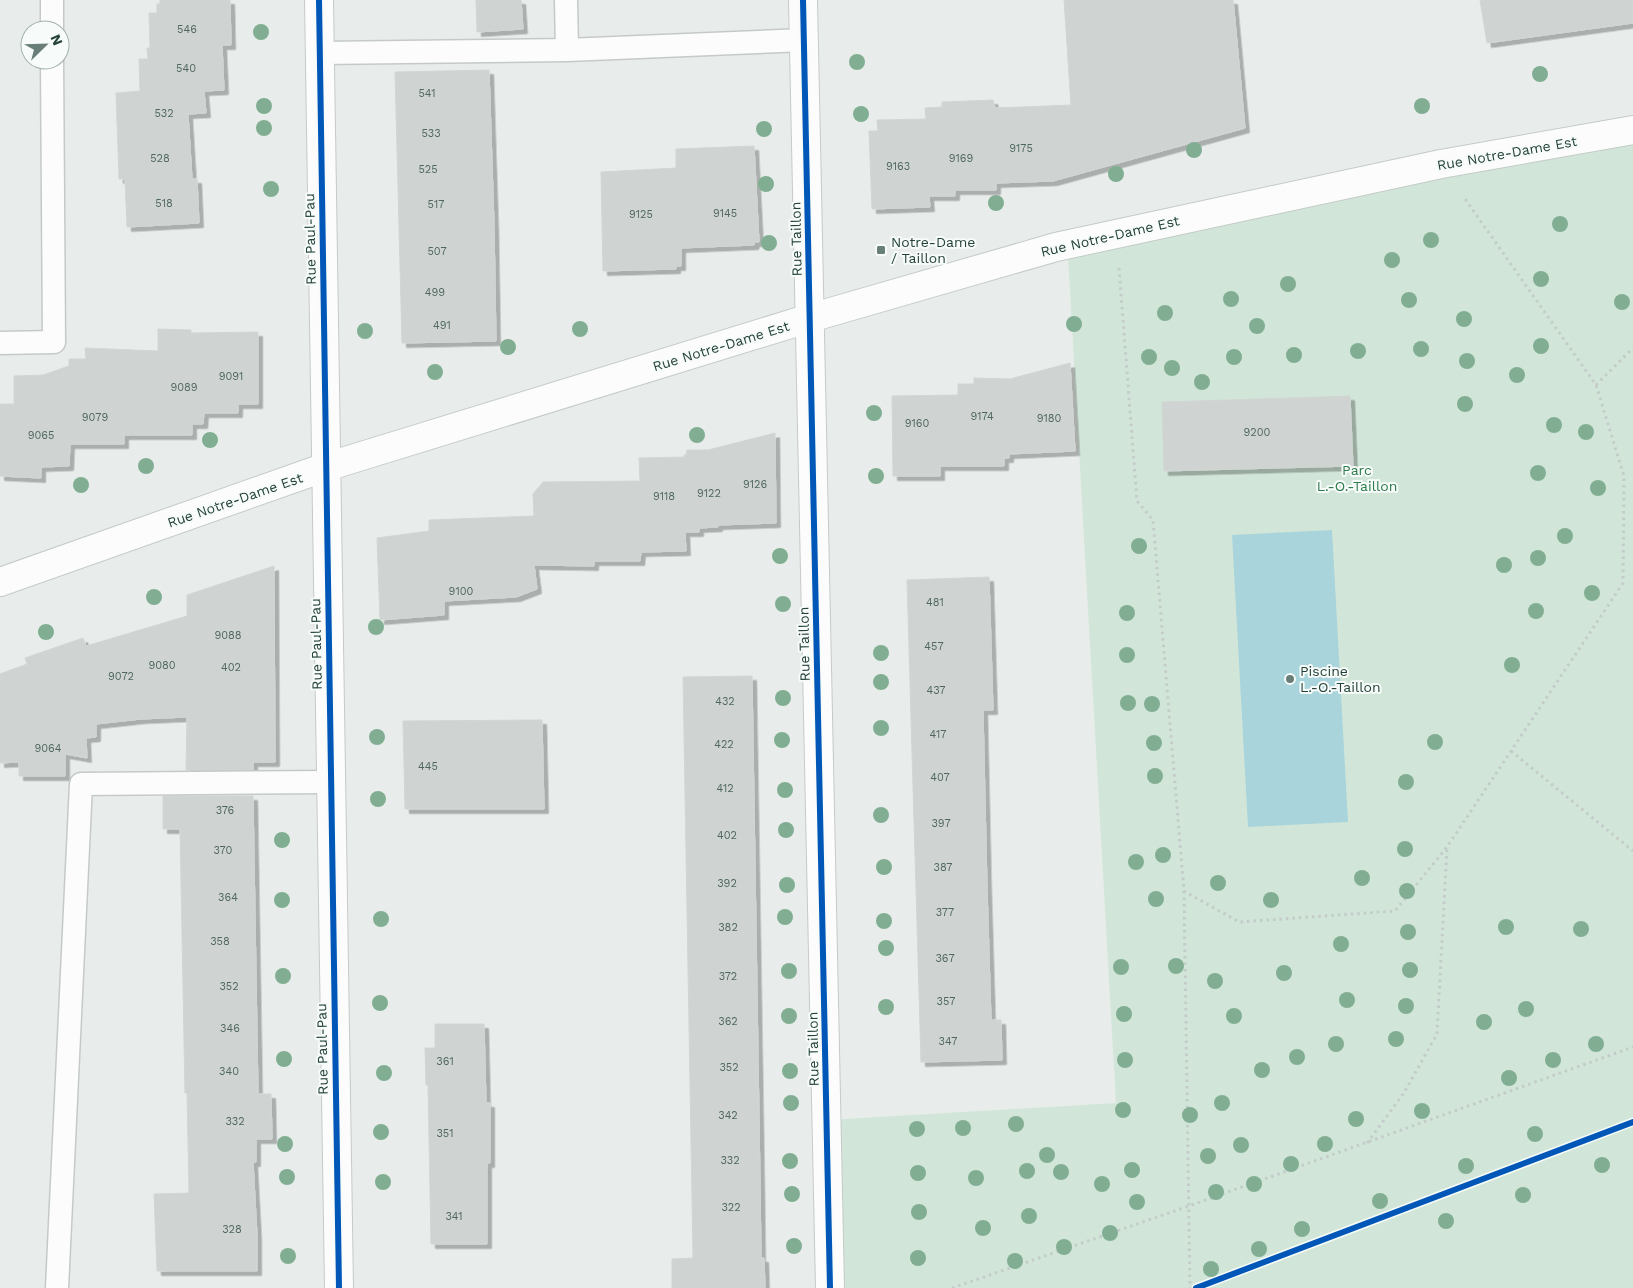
<svg xmlns="http://www.w3.org/2000/svg" width="1633" height="1288" viewBox="0 0 1633 1288" font-family="'Work Sans',sans-serif">
  <style>
    .green { fill: #d1e6d8 }
    .water { fill: #a9d4db }
    .building { fill: #cfd4d2; stroke: #d1d6d4; filter: url(#shadow) }
    .lines { fill: none; stroke-linecap: round; stroke-linejoin: round }
    .lane-casing { stroke: #c5cac8; stroke-width: 25 }
    .street-casing { stroke: #c5cac8; stroke-width: 30 }
    .secondary-casing { stroke: #c3cbc8; stroke-width: 30 }
    .path { stroke: #c3ccca; stroke-width: 3; stroke-dasharray: 2.5 4; stroke-linecap: butt }
    .lane { stroke: #fcfcfc; stroke-width: 22 }
    .street { stroke: #fcfcfc; stroke-width: 28 }
    .secondary { stroke: #fcfcfc; stroke-width: 28 }
    .cycleway-casing { stroke: #f7fbf9; stroke-width: 9 }
    .cycleway { stroke: #0057b8; stroke-width: 6 }
    .tree { fill: #81ae93 }
    .poi-dot { fill: #697e78; stroke: #f7fbf9; stroke-width: 2 }
    .labels { text-anchor: middle; stroke-width: 4; stroke-linejoin: round; paint-order: stroke }
    .number-label { font-size: 11px; fill: #506761 }
    .street-label { font-size: 14px; fill: #24423a; stroke: #f7fbf9 }
    .poi-label { font-size: 14px; fill: #24423a; stroke: #f7fbf9; text-anchor: start }
    .park-label { font-size: 14px; fill: #2d7a4b; stroke: #f7fbf9 }
  </style>
  <defs>
    <filter id="shadow"><feDropShadow dx="4.5" dy="4.5" stdDeviation="0" flood-color="#0004"/></filter>
  </defs>
  <rect width="100%" height="100%" fill="#e8edeb"/>
  <path class="green" d="M1633 141V1288H830L827 1120 1116 1103 1068 256 1443 176Z"/>
  <path class="water" d="M1332 530 1348 822 1248 827 1232 535Z"/>
  <path class="building" d="M160 0H230L231 45H222L224 90 204 91 206 113 188 114 192 179H197L199 223 127 227 125 179H119L116 93 140 91 139 59H148L147 48H150L149 13H157V4H160Z
    M476 0H521L523 29 477 32Z
    M1064 0H1233L1245 128 1053 181 996 183V190H955V196H929L930 207 872 209 869 131H878L877 120 926 119 925 108 942 107V102L993 100 995 108 1071 105Z
    M1480 0H1633V23L1487 43Z
    M489 70 494 225 496 341 402 343 395 72Z
    M754 146 759 242H755L754 245 681 248V266H676V269L603 271 601 172 676 168V149Z
    M158 329 191 330V333L258 332V404H238V413H204L203 424H192V435H124V444H70L69 466 41 467V478L0 476V404H14V376L43 375 69 366V359H86L85 348 158 351Z
    M1070 363 1075 451 1009 454V458H1004V466H940V476H893L892 396 958 395V384H974V378L1010 379Z
    M1350 396 1353 466 1164 471 1162 402Z
    M775 433 776 523 718 525V527L699 528V532H685L686 551 641 552 640 561H594V566L534 565 537 589 516 597 444 601V615L380 620 377 538 429 531V520L534 516 533 494 543 482 640 481 639 458 684 457V455H686L687 450H708Z
    M274 566 275 762H253V770H186L187 717 141 719 96 724V737L86 738 87 758 65 754V776H19V762L0 763V674L27 664 25 658 83 638 86 646 187 616V595Z
    M989 577 993 710H983L987 888 991 1020H1001L1002 1060 921 1062 907 580Z
    M752 676 760 1182 761 1258H764L765 1288H672V1259L693 1258 683 677Z
    M542 720 544 809H405L403 721Z
    M163 796H253L258 1094H271L272 1139H256V1162H253L257 1235V1271H157L154 1194 189 1193 187 1093H185L180 829H163Z
    M435 1024H484L486 1103H490V1163H487V1244H431L428 1085H426L425 1048H435Z"/>
  <g class="lines">
    <g class="lane-casing">
      <path id="lane" d="M52 0V30
        M566 0 567 50
        M320 53 567 50 804 40
        M0 343 54 342 52 60
        M57 1288 81 784 331 782"/>
    </g>
    <g class="street-casing">
      <path id="street" d="M319 0 339 1288
        M803 0 830 1288"/>
    </g>
    <g class="secondary-casing">
      <path id="secondary" d="M0 582 326 467 810 318 1056 247 1441 164 1633 130"/>
    </g>
    <path class="path" d="M1119 268 1137 501 1153 520 1184 891 1239 922 1395 911 1447 847 1623 583 1624 476 1596 385 1463 196
      M1596 385 1633 348
      M1511 751 1633 851
      M1184 891 1190 1288
      M1367 1143 1404 1093 1437 1034 1447 848
      M952 1288 1189 1206 1633 1047"/>
    <use href="#lane" class="lane"/>
    <use href="#street" class="street"/>
    <use href="#secondary" class="secondary"/>
    <g class="cycleway-casing">
      <path id="cycleway" d="M319 0 339 1288
        M803 0 830 1288
        M1196 1288 1633 1122"/>
    </g>
    <use href="#cycleway" class="cycleway"/>
  </g>
  <g class="tree">
    <circle cx="261" cy="32" r="8"/>
    <circle cx="857" cy="62" r="8"/>
    <circle cx="1540" cy="74" r="8"/>
    <circle cx="264" cy="106" r="8"/>
    <circle cx="1422" cy="106" r="8"/>
    <circle cx="861" cy="114" r="8"/>
    <circle cx="264" cy="128" r="8"/>
    <circle cx="764" cy="129" r="8"/>
    <circle cx="1194" cy="150" r="8"/>
    <circle cx="1116" cy="174" r="8"/>
    <circle cx="766" cy="184" r="8"/>
    <circle cx="271" cy="189" r="8"/>
    <circle cx="996" cy="203" r="8"/>
    <circle cx="1560" cy="224" r="8"/>
    <circle cx="1431" cy="240" r="8"/>
    <circle cx="769" cy="243" r="8"/>
    <circle cx="1392" cy="260" r="8"/>
    <circle cx="1541" cy="279" r="8"/>
    <circle cx="1288" cy="284" r="8"/>
    <circle cx="1231" cy="299" r="8"/>
    <circle cx="1409" cy="300" r="8"/>
    <circle cx="1622" cy="302" r="8"/>
    <circle cx="1165" cy="313" r="8"/>
    <circle cx="1464" cy="319" r="8"/>
    <circle cx="1074" cy="324" r="8"/>
    <circle cx="1257" cy="326" r="8"/>
    <circle cx="580" cy="329" r="8"/>
    <circle cx="365" cy="331" r="8"/>
    <circle cx="1541" cy="346" r="8"/>
    <circle cx="508" cy="347" r="8"/>
    <circle cx="1421" cy="349" r="8"/>
    <circle cx="1358" cy="351" r="8"/>
    <circle cx="1294" cy="355" r="8"/>
    <circle cx="1149" cy="357" r="8"/>
    <circle cx="1234" cy="357" r="8"/>
    <circle cx="1467" cy="361" r="8"/>
    <circle cx="1172" cy="368" r="8"/>
    <circle cx="435" cy="372" r="8"/>
    <circle cx="1517" cy="375" r="8"/>
    <circle cx="1202" cy="382" r="8"/>
    <circle cx="1465" cy="404" r="8"/>
    <circle cx="874" cy="413" r="8"/>
    <circle cx="1554" cy="425" r="8"/>
    <circle cx="1586" cy="432" r="8"/>
    <circle cx="697" cy="435" r="8"/>
    <circle cx="210" cy="440" r="8"/>
    <circle cx="146" cy="466" r="8"/>
    <circle cx="1538" cy="473" r="8"/>
    <circle cx="876" cy="476" r="8"/>
    <circle cx="81" cy="485" r="8"/>
    <circle cx="1598" cy="488" r="8"/>
    <circle cx="1565" cy="536" r="8"/>
    <circle cx="1139" cy="546" r="8"/>
    <circle cx="780" cy="556" r="8"/>
    <circle cx="1538" cy="558" r="8"/>
    <circle cx="1504" cy="565" r="8"/>
    <circle cx="1592" cy="593" r="8"/>
    <circle cx="154" cy="597" r="8"/>
    <circle cx="783" cy="604" r="8"/>
    <circle cx="1536" cy="611" r="8"/>
    <circle cx="1127" cy="613" r="8"/>
    <circle cx="376" cy="627" r="8"/>
    <circle cx="46" cy="632" r="8"/>
    <circle cx="881" cy="653" r="8"/>
    <circle cx="1127" cy="655" r="8"/>
    <circle cx="1512" cy="665" r="8"/>
    <circle cx="881" cy="682" r="8"/>
    <circle cx="783" cy="698" r="8"/>
    <circle cx="1128" cy="703" r="8"/>
    <circle cx="1152" cy="704" r="8"/>
    <circle cx="881" cy="728" r="8"/>
    <circle cx="377" cy="737" r="8"/>
    <circle cx="782" cy="740" r="8"/>
    <circle cx="1435" cy="742" r="8"/>
    <circle cx="1154" cy="743" r="8"/>
    <circle cx="1155" cy="776" r="8"/>
    <circle cx="1406" cy="782" r="8"/>
    <circle cx="785" cy="790" r="8"/>
    <circle cx="378" cy="799" r="8"/>
    <circle cx="881" cy="815" r="8"/>
    <circle cx="786" cy="830" r="8"/>
    <circle cx="282" cy="840" r="8"/>
    <circle cx="1405" cy="849" r="8"/>
    <circle cx="1163" cy="855" r="8"/>
    <circle cx="1136" cy="862" r="8"/>
    <circle cx="884" cy="867" r="8"/>
    <circle cx="1362" cy="878" r="8"/>
    <circle cx="1218" cy="883" r="8"/>
    <circle cx="787" cy="885" r="8"/>
    <circle cx="1407" cy="891" r="8"/>
    <circle cx="1156" cy="899" r="8"/>
    <circle cx="282" cy="900" r="8"/>
    <circle cx="1271" cy="900" r="8"/>
    <circle cx="785" cy="917" r="8"/>
    <circle cx="381" cy="919" r="8"/>
    <circle cx="884" cy="921" r="8"/>
    <circle cx="1506" cy="927" r="8"/>
    <circle cx="1581" cy="929" r="8"/>
    <circle cx="1408" cy="932" r="8"/>
    <circle cx="1341" cy="944" r="8"/>
    <circle cx="886" cy="948" r="8"/>
    <circle cx="1176" cy="966" r="8"/>
    <circle cx="1121" cy="967" r="8"/>
    <circle cx="1410" cy="970" r="8"/>
    <circle cx="789" cy="971" r="8"/>
    <circle cx="1284" cy="973" r="8"/>
    <circle cx="283" cy="976" r="8"/>
    <circle cx="1215" cy="981" r="8"/>
    <circle cx="1347" cy="1000" r="8"/>
    <circle cx="380" cy="1003" r="8"/>
    <circle cx="1406" cy="1006" r="8"/>
    <circle cx="886" cy="1007" r="8"/>
    <circle cx="1526" cy="1009" r="8"/>
    <circle cx="1124" cy="1014" r="8"/>
    <circle cx="789" cy="1016" r="8"/>
    <circle cx="1234" cy="1016" r="8"/>
    <circle cx="1484" cy="1022" r="8"/>
    <circle cx="1396" cy="1039" r="8"/>
    <circle cx="1336" cy="1044" r="8"/>
    <circle cx="1596" cy="1044" r="8"/>
    <circle cx="1297" cy="1057" r="8"/>
    <circle cx="284" cy="1059" r="8"/>
    <circle cx="1125" cy="1060" r="8"/>
    <circle cx="1553" cy="1060" r="8"/>
    <circle cx="1262" cy="1070" r="8"/>
    <circle cx="790" cy="1071" r="8"/>
    <circle cx="384" cy="1073" r="8"/>
    <circle cx="1509" cy="1078" r="8"/>
    <circle cx="791" cy="1103" r="8"/>
    <circle cx="1222" cy="1103" r="8"/>
    <circle cx="1123" cy="1110" r="8"/>
    <circle cx="1422" cy="1111" r="8"/>
    <circle cx="1190" cy="1115" r="8"/>
    <circle cx="1356" cy="1119" r="8"/>
    <circle cx="1016" cy="1124" r="8"/>
    <circle cx="963" cy="1128" r="8"/>
    <circle cx="917" cy="1129" r="8"/>
    <circle cx="381" cy="1132" r="8"/>
    <circle cx="1535" cy="1134" r="8"/>
    <circle cx="285" cy="1144" r="8"/>
    <circle cx="1325" cy="1144" r="8"/>
    <circle cx="1241" cy="1145" r="8"/>
    <circle cx="1047" cy="1155" r="8"/>
    <circle cx="1208" cy="1156" r="8"/>
    <circle cx="790" cy="1161" r="8"/>
    <circle cx="1291" cy="1164" r="8"/>
    <circle cx="1602" cy="1165" r="8"/>
    <circle cx="1466" cy="1166" r="8"/>
    <circle cx="1132" cy="1170" r="8"/>
    <circle cx="1027" cy="1171" r="8"/>
    <circle cx="1061" cy="1172" r="8"/>
    <circle cx="918" cy="1173" r="8"/>
    <circle cx="287" cy="1177" r="8"/>
    <circle cx="976" cy="1178" r="8"/>
    <circle cx="383" cy="1182" r="8"/>
    <circle cx="1102" cy="1184" r="8"/>
    <circle cx="1254" cy="1184" r="8"/>
    <circle cx="1216" cy="1192" r="8"/>
    <circle cx="792" cy="1194" r="8"/>
    <circle cx="1523" cy="1195" r="8"/>
    <circle cx="1380" cy="1201" r="8"/>
    <circle cx="1137" cy="1202" r="8"/>
    <circle cx="919" cy="1212" r="8"/>
    <circle cx="1029" cy="1216" r="8"/>
    <circle cx="1446" cy="1221" r="8"/>
    <circle cx="983" cy="1228" r="8"/>
    <circle cx="1302" cy="1229" r="8"/>
    <circle cx="1110" cy="1233" r="8"/>
    <circle cx="794" cy="1246" r="8"/>
    <circle cx="1064" cy="1247" r="8"/>
    <circle cx="1259" cy="1249" r="8"/>
    <circle cx="288" cy="1256" r="8"/>
    <circle cx="918" cy="1258" r="8"/>
    <circle cx="1015" cy="1261" r="8"/>
    <circle cx="1211" cy="1269" r="8"/>
  </g>
  <g class="poi-dot">
    <rect x="876" y="245" width="10" height="10" rx="2.5"/>
    <circle cx="1290" cy="679" r="5"/>
  </g>
  <g class="labels">
    <g class="number-label">
      <text x="187" y="33">546</text>
      <text x="186" y="72">540</text>
      <text x="427" y="97">541</text>
      <text x="164" y="117">532</text>
      <text x="431" y="137">533</text>
      <text x="1021" y="152">9175</text>
      <text x="160" y="162">528</text>
      <text x="961" y="162">9169</text>
      <text x="898" y="170">9163</text>
      <text x="428" y="173">525</text>
      <text x="164" y="207">518</text>
      <text x="436" y="208">517</text>
      <text x="725" y="217">9145</text>
      <text x="641" y="218">9125</text>
      <text x="437" y="255">507</text>
      <text x="435" y="296">499</text>
      <text x="442" y="329">491</text>
      <text x="231" y="380">9091</text>
      <text x="184" y="391">9089</text>
      <text x="982" y="420">9174</text>
      <text x="95" y="421">9079</text>
      <text x="1049" y="422">9180</text>
      <text x="917" y="427">9160</text>
      <text x="1257" y="436">9200</text>
      <text x="41" y="439">9065</text>
      <text x="755" y="488">9126</text>
      <text x="709" y="497">9122</text>
      <text x="664" y="500">9118</text>
      <text x="461" y="595">9100</text>
      <text x="935" y="606">481</text>
      <text x="228" y="639">9088</text>
      <text x="934" y="650">457</text>
      <text x="162" y="669">9080</text>
      <text x="231" y="671">402</text>
      <text x="121" y="680">9072</text>
      <text x="936" y="694">437</text>
      <text x="725" y="705">432</text>
      <text x="938" y="738">417</text>
      <text x="724" y="748">422</text>
      <text x="48" y="752">9064</text>
      <text x="428" y="770">445</text>
      <text x="940" y="781">407</text>
      <text x="725" y="792">412</text>
      <text x="225" y="814">376</text>
      <text x="941" y="827">397</text>
      <text x="727" y="839">402</text>
      <text x="223" y="854">370</text>
      <text x="943" y="871">387</text>
      <text x="727" y="887">392</text>
      <text x="228" y="901">364</text>
      <text x="945" y="916">377</text>
      <text x="728" y="931">382</text>
      <text x="220" y="945">358</text>
      <text x="945" y="962">367</text>
      <text x="728" y="980">372</text>
      <text x="229" y="990">352</text>
      <text x="946" y="1005">357</text>
      <text x="728" y="1025">362</text>
      <text x="230" y="1032">346</text>
      <text x="948" y="1045">347</text>
      <text x="445" y="1065">361</text>
      <text x="729" y="1071">352</text>
      <text x="229" y="1075">340</text>
      <text x="728" y="1119">342</text>
      <text x="235" y="1125">332</text>
      <text x="445" y="1137">351</text>
      <text x="730" y="1164">332</text>
      <text x="731" y="1211">322</text>
      <text x="454" y="1220">341</text>
      <text x="232" y="1233">328</text>
    </g>
    <g class="street-label">
      <text transform="translate(1507 153) rotate(-10)" y="5">Rue Notre-Dame Est</text>
      <text transform="translate(1110 236) rotate(-13)" y="5">Rue Notre-Dame Est</text>
      <text transform="translate(310 239) rotate(-91)" y="5">Rue Paul-Pau</text>
      <text transform="translate(796 239) rotate(-91)" y="5">Rue Taillon</text>
      <text transform="translate(721 346) rotate(-17)" y="5">Rue Notre-Dame Est</text>
      <text transform="translate(235 500) rotate(-19)" y="5">Rue Notre-Dame Est</text>
      <text transform="translate(316 644) rotate(-91)" y="5">Rue Paul-Pau</text>
      <text transform="translate(804 644) rotate(-91)" y="5">Rue Taillon</text>
      <text transform="translate(322 1049) rotate(-91)" y="5">Rue Paul-Pau</text>
      <text transform="translate(813 1049) rotate(-91)" y="5">Rue Taillon</text>
    </g>
    <g class="poi-label">
      <text x="891" y="247">Notre-Dame<tspan x="891" dy="16">/ Taillon</tspan></text>
      <text x="1300" y="676">Piscine<tspan x="1300" dy="16">L.-O.-Taillon</tspan></text>
    </g>
    <g class="park-label">
      <text x="1357" y="475">Parc<tspan x="1357" dy="16">L.-O.-Taillon</tspan></text>
    </g>
  </g>
  <g transform="translate(45 45) rotate(67)"><circle r="24" fill="#f7fbf9" stroke="#a3b1ad"/>
  <path d="M0-4L9 19L0 12L-9 19Z" fill="#697e78"/>
  <text y="-8" font-size="14" font-weight="bold" text-anchor="middle" fill="#24423a">N</text>
  </g>
</svg>
